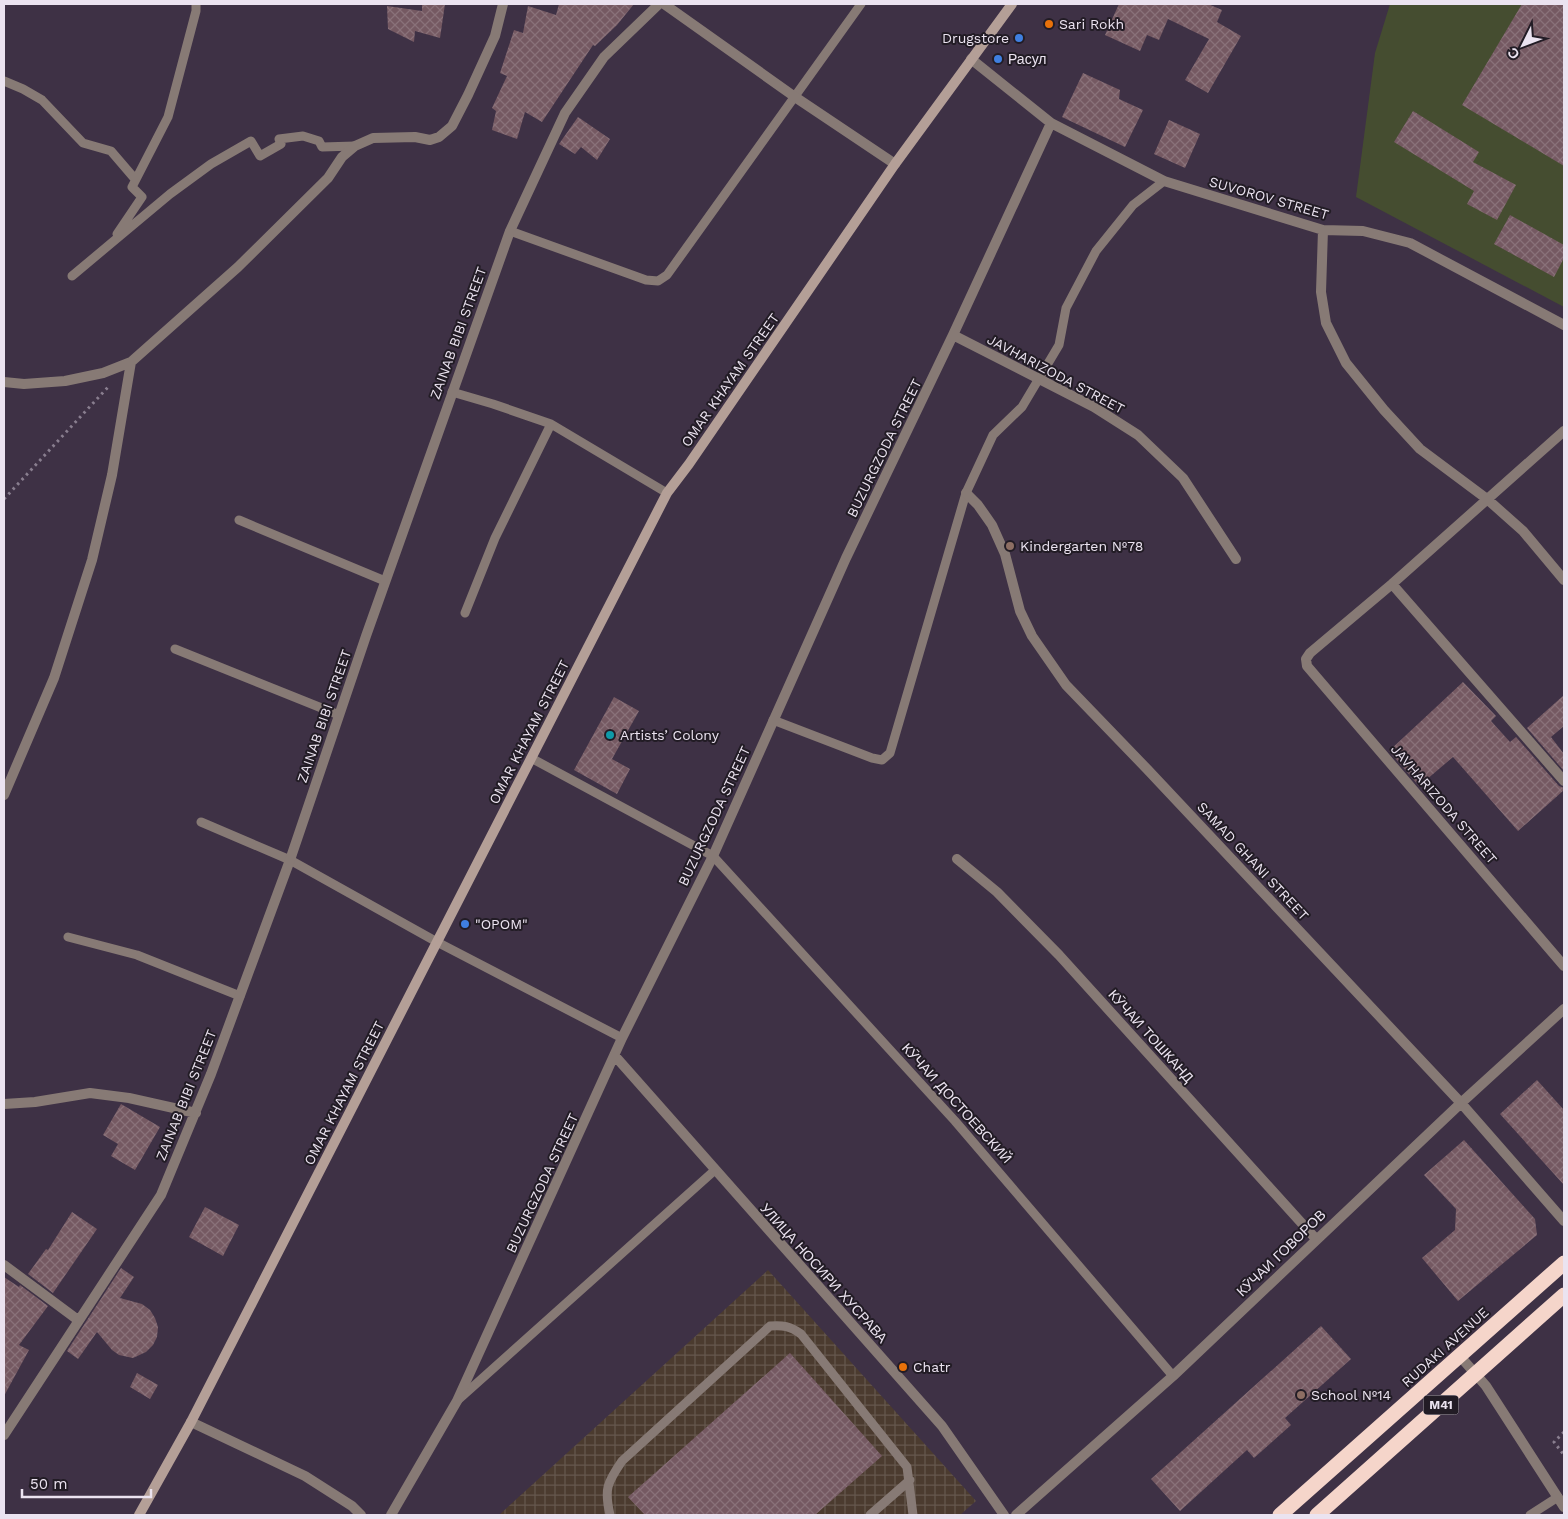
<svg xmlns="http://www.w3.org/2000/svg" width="1568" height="1519" viewBox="0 0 1568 1519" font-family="'Work Sans',sans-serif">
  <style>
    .industrial { fill: url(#industrial-grid) }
    .green { fill: #454d30 }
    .building { fill: url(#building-cross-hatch) }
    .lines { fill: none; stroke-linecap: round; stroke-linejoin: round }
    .path { stroke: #897e8f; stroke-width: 3; stroke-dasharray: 2.5 4; stroke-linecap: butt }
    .lane { stroke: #877a75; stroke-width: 9 }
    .street { stroke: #877a75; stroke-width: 10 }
    .secondary { stroke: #b49f97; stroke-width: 10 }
    .highway { stroke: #f5d5ca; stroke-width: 15 }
    .food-dot { fill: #e8710a; stroke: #221c25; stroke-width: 2 }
    .shop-dot { fill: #3f7fe0; stroke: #221c25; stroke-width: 2 }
    .education-dot { fill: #8d6e63; stroke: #221c25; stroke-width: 2 }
    .culture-dot { fill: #0f9aa8; stroke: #221c25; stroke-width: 2 }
    .labels { text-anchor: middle; stroke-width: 4; stroke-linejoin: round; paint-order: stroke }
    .shield { fill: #221c25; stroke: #afa7b3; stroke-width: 1 }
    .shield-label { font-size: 12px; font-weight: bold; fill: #ebe3f0 }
    .poi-label { font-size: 14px; fill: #ebe3f0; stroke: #221c25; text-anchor: start }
    .street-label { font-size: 14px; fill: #ebe3f0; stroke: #221c25 }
  </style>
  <defs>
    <pattern id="industrial-grid" width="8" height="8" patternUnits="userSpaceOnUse" patternTransform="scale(1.25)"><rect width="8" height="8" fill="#4b3b2f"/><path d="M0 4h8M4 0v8" fill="none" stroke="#65574d"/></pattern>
    <pattern id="building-cross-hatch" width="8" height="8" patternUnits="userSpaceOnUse" patternTransform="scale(1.25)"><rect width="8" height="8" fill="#755962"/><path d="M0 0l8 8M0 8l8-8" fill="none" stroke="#897179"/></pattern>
  </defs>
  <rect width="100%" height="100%" fill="#3e3145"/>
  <path class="industrial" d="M768 1270 976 1501 960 1515H499Z"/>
  <path class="green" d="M1390 4H1564V307L1356 197 1375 53Z"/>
  <path class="building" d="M422 4H445L440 38 415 31 414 42 388 29 387 6 422 11Z
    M559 4H634L617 25 595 46 593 45 542 122 525 112 517 139 492 130 496 111 492 108 507 76 500 73 514 30 523 33 528 6 556 15Z
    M1119 4H1208L1222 10 1217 22 1241 36 1208 93 1185 80 1209 39 1168 19 1159 40 1147 35 1140 51 1105 35Z
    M1522 4H1564V166L1462 105Z
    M1083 73 1120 90 1119 99 1143 110 1125 147 1062 117Z
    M1413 111 1479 152 1473 162 1516 185 1497 220 1467 204 1474 191 1394 142Z
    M578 117 610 139 597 160 581 147 575 154 559 144Z
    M1169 120 1200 134 1185 168 1154 154Z
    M1510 215 1564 245V258L1554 277 1494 244Z
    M1463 682 1496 716 1491 721 1510 742 1516 737 1559 786 1564 788V790L1518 831 1453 757 1419 786 1389 751Z
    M1564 695V726L1551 737 1564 754V771L1527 728Z
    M614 697 639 711 612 759 630 769 617 794 574 770Z
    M1537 1080 1564 1110V1185L1500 1114Z
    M121 1104 160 1127 135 1170 111 1156 118 1144 103 1135Z
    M1464 1140 1535 1219 1537 1235 1458 1301 1422 1258 1455 1230 1456 1209 1424 1175Z
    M205 1207 239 1225 223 1256 189 1237Z
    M72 1212 97 1229 53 1293 28 1274 46 1249 48 1250Z
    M121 1268 134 1277 120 1298 142 1304 150 1310 155 1318 158 1327 157 1337 153 1345 146 1352 133 1358 119 1355 112 1350 97 1332 78 1359 67 1351Z
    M4 1277 19 1287 20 1285 48 1306 19 1345 29 1350 4 1396Z
    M1321 1326 1351 1359 1285 1418 1291 1425 1254 1458 1247 1450 1180 1511 1151 1479Z
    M790 1353 882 1456 815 1515H645L628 1497Z
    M137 1373 158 1385 150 1399 130 1387Z"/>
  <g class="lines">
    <path class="path" d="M4 499 109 386
      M1564 1432 1554 1442 1564 1455"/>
    <path class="lane" d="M4 81 23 89 42 100 83 143 111 151 135 179
      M510 231 646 280 658 281 667 275 861 4
      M117 234 142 197 132 187 168 117 196 11V4
      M72 276 170 194 211 164 251 141 260 156 281 144 279 139 303 136 319 141 322 147 355 146
      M452 392 493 404 551 424 667 493
      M239 520 385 581
      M465 613 495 538 551 424
      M175 649 339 715
      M773 720 872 758 882 760 890 753 966 493 993 435 1022 407 1059 345 1066 308 1096 251 1133 205 1164 181
      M531 758 713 856 955 1121 1173 1376
      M201 822 290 860 437 942 622 1038
      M68 937 137 955 240 996
      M458 1400 715 1170
      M610 1515C604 1489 607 1483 622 1461L770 1326C783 1325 790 1326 801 1334L907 1467 913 1515
      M870 1515 910 1480
      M1530 1515 1558 1497"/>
    <path class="street" d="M664 4 795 97 895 164
      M971 59 1051 123 1164 181 1323 230 1363 231 1410 243 1564 325
      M1323 230 1321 292 1326 323 1346 363 1384 410 1420 449 1487 499 1523 531 1564 580
      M953 335 1094 407 1138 435 1183 478 1236 559
      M4 382 24 384 65 381 103 373 131 362 238 267 328 178 342 157 355 146 373 138 415 137 430 140 439 137 452 126 468 95 495 36 503 4
      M1564 431 1392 584 1310 653 1306 659 1307 666 1564 966
      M966 493 978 505 992 525 1005 554 1020 611 1032 636 1066 685 1147 769 1461 1103 1564 1221
      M1392 584 1564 781
      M4 795 54 678 92 560 112 475 131 362
      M957 859 997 892 1059 955 1316 1239
      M615 1056 942 1426 1004 1515
      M4 1104 35 1102 90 1093 129 1098 196 1113
      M4 1265 78 1320
      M1459 1355 1486 1386 1564 1507
      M191 1422 305 1476 352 1506 361 1515
      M4 1435 161 1195 211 1074 290 860 366 636 510 231 565 113 604 57 659 4
      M391 1515 457 1401 622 1038 713 856 846 558 953 335 1051 123
      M1016 1515 1173 1376 1461 1103 1564 1009"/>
    <path class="secondary" d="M139 1515 191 1422 667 493 689 464 895 164 1012 4"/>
    <path class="highway" d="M1280 1515 1564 1263
      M1317 1515 1564 1295"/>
  </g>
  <g class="food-dot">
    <circle cx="1049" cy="24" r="5"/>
    <circle cx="903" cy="1367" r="5"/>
  </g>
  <g class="shop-dot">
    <circle cx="1019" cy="38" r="5"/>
    <circle cx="998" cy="59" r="5"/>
    <circle cx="465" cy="924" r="5"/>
  </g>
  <g class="education-dot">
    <circle cx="1010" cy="546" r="5"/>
    <circle cx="1301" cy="1395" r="5"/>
  </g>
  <circle class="culture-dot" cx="610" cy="735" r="5"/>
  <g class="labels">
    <rect class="shield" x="1423.5" y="1395.5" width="35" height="19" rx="4"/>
    <g class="shield-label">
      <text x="1441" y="1409">M41</text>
    </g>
    <g class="poi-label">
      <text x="1059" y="29">Sari Rokh</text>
      <text x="1009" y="43" text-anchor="end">Drugstore</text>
      <text x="1008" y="64">Расул</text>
      <text x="1020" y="551">Kindergarten №78</text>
      <text x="620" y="740">Artists’ Colony</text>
      <text x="475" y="929">"OPOM"</text>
      <text x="913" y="1372">Chatr</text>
      <text x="1311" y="1400">School №14</text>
    </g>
    <g class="street-label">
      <text transform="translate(1269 198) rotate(16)" y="5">SUVOROV STREET</text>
      <text transform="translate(458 333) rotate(-70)" y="5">ZAINAB BIBI STREET</text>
      <text transform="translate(1056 374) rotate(28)" y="5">JAVHARIZODA STREET</text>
      <text transform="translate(730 380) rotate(-55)" y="5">OMAR KHAYAM STREET</text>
      <text transform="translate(884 448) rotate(-64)" y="5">BUZURGZODA STREET</text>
      <text transform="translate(324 716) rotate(-71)" y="5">ZAINAB BIBI STREET</text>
      <text transform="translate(529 732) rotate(-63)" y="5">OMAR KHAYAM STREET</text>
      <text transform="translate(1444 804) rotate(49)" y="5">JAVHARIZODA STREET</text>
      <text transform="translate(714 816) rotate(-65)" y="5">BUZURGZODA STREET</text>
      <text transform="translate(1253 861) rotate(47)" y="5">SAMAD GHANI STREET</text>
      <text transform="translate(1151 1036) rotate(48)" y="5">КӮЧАИ ТОШКАНД</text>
      <text transform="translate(344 1093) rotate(-63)" y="5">OMAR KHAYAM STREET</text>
      <text transform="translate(186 1095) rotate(-68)" y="5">ZAINAB BIBI STREET</text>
      <text transform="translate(957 1103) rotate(48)" y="5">КӮЧАИ ДОСТОЕВСКИЙ</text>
      <text transform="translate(542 1183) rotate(-65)" y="5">BUZURGZODA STREET</text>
      <text transform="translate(1281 1253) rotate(-44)" y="5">КӮЧАИ ГОВОРОВ</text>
      <text transform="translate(824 1273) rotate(48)" y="5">УЛИЦА НОСИРИ ХУСРАВА</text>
      <text transform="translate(1445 1347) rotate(-42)" y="5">RUDAKI AVENUE</text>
    </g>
  </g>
  <rect width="1568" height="1519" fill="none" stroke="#ebe3f0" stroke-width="10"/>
  <g transform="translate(1523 45) rotate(228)" stroke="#221c25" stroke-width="4" paint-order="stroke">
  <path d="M0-4L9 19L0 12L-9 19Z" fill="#ebe3f0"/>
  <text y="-8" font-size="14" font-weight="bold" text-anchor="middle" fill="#ebe3f0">С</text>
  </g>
  <path d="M22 1489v8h129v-8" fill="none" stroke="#ebe3f0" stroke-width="2.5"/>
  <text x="30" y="1489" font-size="15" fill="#ebe3f0" stroke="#221c25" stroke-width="4" paint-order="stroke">50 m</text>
</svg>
